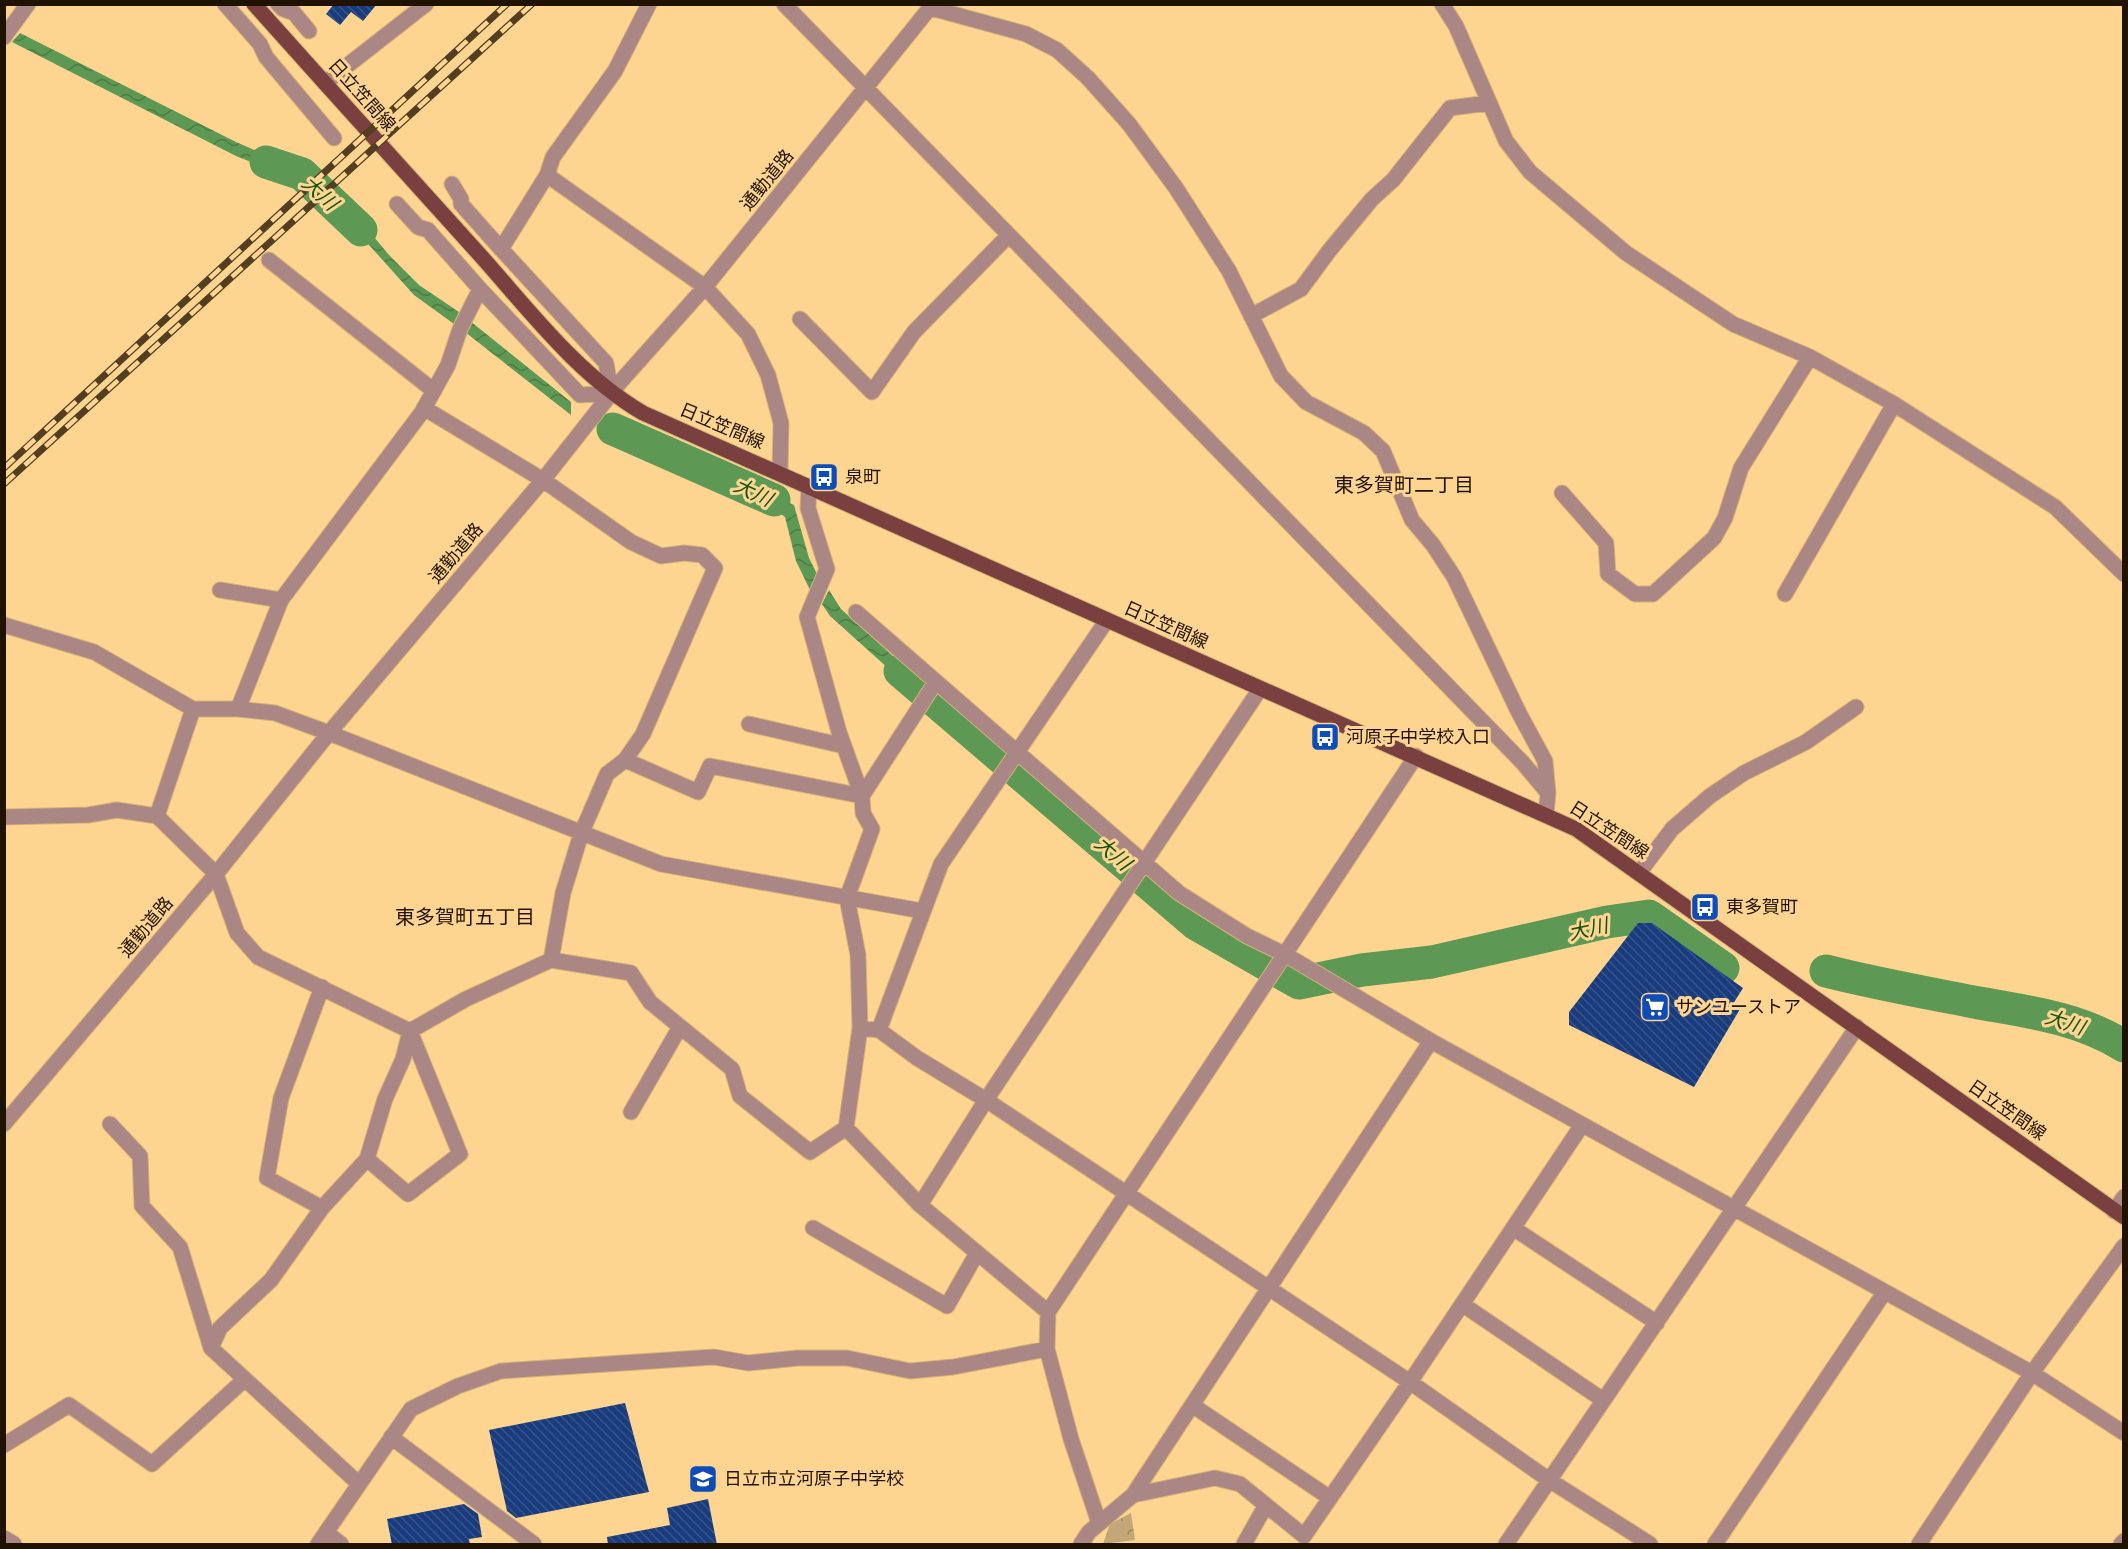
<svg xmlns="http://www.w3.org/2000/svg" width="2128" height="1549" viewBox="0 0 2128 1549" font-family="Karla,'Noto Sans JP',sans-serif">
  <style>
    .forest { fill: url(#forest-crowns) }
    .water { fill: url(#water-waves) }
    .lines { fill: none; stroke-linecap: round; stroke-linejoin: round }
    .river { stroke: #5d9954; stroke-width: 33 }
    .building { fill: url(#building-back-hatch) }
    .minor-casing { stroke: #d5b277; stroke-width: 17 }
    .major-casing { stroke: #d5b277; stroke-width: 17 }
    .minor { stroke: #aa8685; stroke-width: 15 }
    .major { stroke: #7a3f3f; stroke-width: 15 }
    .rail-casing { stroke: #523e21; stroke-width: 7 }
    .rail { stroke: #fdd591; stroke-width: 4.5; stroke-dasharray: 14; stroke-linecap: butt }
    .labels { text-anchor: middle; stroke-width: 6; stroke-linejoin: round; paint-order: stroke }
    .street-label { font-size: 18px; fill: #201200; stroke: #fdd591 }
    .poi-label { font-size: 18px; fill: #201200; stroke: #fdd591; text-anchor: start }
    .water-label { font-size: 20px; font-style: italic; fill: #145208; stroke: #fdd591 }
    .neighbourhood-label { font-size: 20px; fill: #201200; stroke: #fdd591 }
  </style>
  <defs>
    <pattern id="forest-crowns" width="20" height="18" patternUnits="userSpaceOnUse" patternTransform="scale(1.5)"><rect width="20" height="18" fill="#c3a776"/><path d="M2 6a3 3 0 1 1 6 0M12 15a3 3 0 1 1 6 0" fill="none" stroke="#9e875e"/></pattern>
    <pattern id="water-waves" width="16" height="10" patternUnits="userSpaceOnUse" patternTransform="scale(1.5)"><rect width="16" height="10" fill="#5d9954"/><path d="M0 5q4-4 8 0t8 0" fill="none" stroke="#4c7b43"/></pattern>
    <pattern id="building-back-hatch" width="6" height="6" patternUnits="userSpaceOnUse" patternTransform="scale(1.5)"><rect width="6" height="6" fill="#183c7e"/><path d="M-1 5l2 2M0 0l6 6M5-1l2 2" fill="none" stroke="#395588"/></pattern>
  </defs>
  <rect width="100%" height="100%" fill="#fdd591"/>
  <path class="forest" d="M1131 1513 1135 1540 1103 1544 1110 1524Z"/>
  <path class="water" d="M20 33 236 142 311 175 299 185 289 177 236 156 12 42Z
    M330 198 339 208 359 219 389 255 419 285 459 312 454 324 414 295 352 226 328 214 320 206Z
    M470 321 571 402V415L465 332Z
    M617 426 726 473 720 485 611 437Z
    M735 478 794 505 809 558 817 574 810 590 796 561 785 517 772 507 731 488Z
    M829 590 841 609 925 685 919 696 830 616 822 604Z"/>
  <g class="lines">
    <path class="river" d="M266 162 302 174 361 230
      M613 429 774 500
      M900 671 1196 924 1299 983 1362 970 1432 962 1607 922 1649 916 1723 968
      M1826 971C1877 984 1928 993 1979 1003 2030 1012 2079 1018 2124 1046"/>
  </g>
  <path class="building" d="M334 4H377L363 21 351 12 340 25 326 14Z
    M1638 923H1652L1743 988 1733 1004 1740 1009 1694 1087 1569 1025V1012Z
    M625 1403 649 1492 516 1518 507 1511 489 1430Z
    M708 1499 717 1545H608L607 1537 670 1525 667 1508Z
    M464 1504 478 1514 482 1537 469 1539 470 1545H392L387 1519Z"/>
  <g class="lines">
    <g class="minor-casing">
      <path id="minor" d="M225 4 260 44 266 57 334 138
        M278 4 283 9 294 13 309 31
        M784 4 1523 763 1548 793 1546 814
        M1442 4 1456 26 1506 141 1530 172 1626 253 1733 324 1810 357 1894 404 2055 507 2124 574
        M931 8 1026 34 1057 50 1088 78 1129 124 1176 188 1229 271 1281 376 1306 402 1364 433 1383 451 1412 520 1433 545 1454 577 1519 713 1545 761 1548 793
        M4 37 28 4
        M325 83 426 4
        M547 175 705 287 748 334 768 375 781 423 780 473
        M452 184 461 199V204L501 249
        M397 204 418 227 428 230 480 289
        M269 260 434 391
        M1251 316 1301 289 1329 251 1372 199 1393 180 1450 108 1488 103
        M800 319 872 392 914 332 1009 235
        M611 393 606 363 501 249 547 175 553 157 615 71 649 4
        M424 408 543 480 631 542 661 556 684 553 702 555 715 568 643 734 625 760 607 774 581 834 563 893 551 960
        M1562 493 1606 543 1608 574 1635 594H1653L1714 538 1725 518 1741 468 1810 357
        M1785 594 1894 404
        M281 600 422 412 448 365 460 329 480 289 580 395 611 393
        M856 612 1179 893 1247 936 1286 955 1431 1041 2032 1373 2124 1433
        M4 625 94 652 193 709H238L281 600 220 590
        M238 709 275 713 329 733 661 864 922 911
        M749 724 844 746
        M625 760 698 792 710 766 862 796 935 683
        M157 816 193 709
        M4 817 88 815 117 810 157 816 216 874 237 933 258 957 410 1031 460 1154 408 1194 367 1159
        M1639 873 1672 829 1710 796 1744 773 1806 742 1856 707
        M322 987 281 1098 267 1178 322 1208
        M860 1028 879 1030 917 1058 986 1100 1410 1382 1549 1480 1650 1544
        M879 1030 941 864 1107 620
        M631 1112 680 1027
        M4 1124 216 874 329 733 543 480 621 381 705 287 933 4
        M110 1124 140 1156 142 1206 180 1247 211 1348 358 1483
        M846 1128 920 1205 1048 1312
        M920 1205 986 1100 1260 689
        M2114 1211 2124 1197
        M813 1228 947 1306 977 1253
        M1513 1228 1657 1323
        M1462 1304 1603 1400
        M211 1348 220 1328 271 1280 322 1208 367 1159 385 1099 403 1059 410 1031 466 999 551 960 631 973 650 1002 732 1069 740 1096 810 1152 846 1128 860 1028 858 955 847 898 872 829 863 813 862 796 839 732 807 617 827 569 808 508 809 486
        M1192 1405 1330 1498
        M391 1437 534 1544
        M4 1445 69 1405 152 1464 245 1379
        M1133 1495 1215 1478 1240 1484 1304 1536 1410 1382 1582 1125
        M1099 1523 1071 1439 1047 1349 1048 1312 1416 756
        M326 1532 341 1544
        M4 1538 14 1544
        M318 1544 411 1409 458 1386 501 1371 714 1357 748 1363 798 1358H847L910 1371 953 1367 1047 1349
        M1081 1544 1089 1532 1133 1495 1431 1041
        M1244 1544 1266 1505
        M1506 1544 1857 1027
        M1715 1544 1884 1293
        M1919 1544 2032 1373 2124 1246
        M2121 1544 2124 1541"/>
    </g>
    <g class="major-casing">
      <path id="major" d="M254 4C329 88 405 172 480 255 530 311 578 375 643 413L1576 829 2124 1217"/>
    </g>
    <use href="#minor" class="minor"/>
    <use href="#major" class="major"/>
    <g class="rail-casing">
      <path id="rail" d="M4 468 507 4
        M4 484 532 4"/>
    </g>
    <use href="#rail" class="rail"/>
  </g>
  <defs>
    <g id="bus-square" transform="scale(1.5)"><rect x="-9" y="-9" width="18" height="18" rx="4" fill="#0e4db8" stroke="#fdd591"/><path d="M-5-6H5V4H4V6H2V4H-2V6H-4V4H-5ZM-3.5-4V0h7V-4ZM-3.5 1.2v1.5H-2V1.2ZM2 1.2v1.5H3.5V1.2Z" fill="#fff"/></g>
    <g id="supermarket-square" transform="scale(1.5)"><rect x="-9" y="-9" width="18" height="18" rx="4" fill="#0e4db8" stroke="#fdd591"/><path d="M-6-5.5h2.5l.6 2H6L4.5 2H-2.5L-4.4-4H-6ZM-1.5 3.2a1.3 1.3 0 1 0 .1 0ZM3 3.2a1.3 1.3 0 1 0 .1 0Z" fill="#fff"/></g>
    <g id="school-square" transform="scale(1.5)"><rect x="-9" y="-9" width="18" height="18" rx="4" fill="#0e4db8" stroke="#fdd591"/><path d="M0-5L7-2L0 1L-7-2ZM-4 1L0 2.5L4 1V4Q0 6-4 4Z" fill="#fff"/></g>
  </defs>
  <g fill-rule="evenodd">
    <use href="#bus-square" x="824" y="477"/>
    <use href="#bus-square" x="1325" y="737"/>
    <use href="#bus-square" x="1705" y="907"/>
    <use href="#supermarket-square" x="1655" y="1007"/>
    <use href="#school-square" x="703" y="1479"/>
  </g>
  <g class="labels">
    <g class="street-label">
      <text transform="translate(362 95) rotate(48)" y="6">日立笠間線</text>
      <text transform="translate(767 180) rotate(-51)" y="6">通勤道路</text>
      <text transform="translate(722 426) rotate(23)" y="6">日立笠間線</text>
      <text transform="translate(456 553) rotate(-50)" y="6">通勤道路</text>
      <text transform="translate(1166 625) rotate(24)" y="6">日立笠間線</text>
      <text transform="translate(1609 830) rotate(33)" y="6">日立笠間線</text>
      <text transform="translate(146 927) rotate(-50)" y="6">通勤道路</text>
      <text transform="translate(2007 1110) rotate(35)" y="6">日立笠間線</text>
    </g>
    <g class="poi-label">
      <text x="845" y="483">泉町</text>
      <text x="1346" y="743">河原子中学校入口</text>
      <text x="1726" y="913">東多賀町</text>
      <text x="1676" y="1013">サンユーストア</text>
      <text x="724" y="1485">日立市立河原子中学校</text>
    </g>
    <g class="water-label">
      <text transform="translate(320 193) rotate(42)" y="7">大川</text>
      <text transform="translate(753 492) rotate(25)" y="7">大川</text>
      <text transform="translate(1113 853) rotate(41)" y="7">大川</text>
      <text transform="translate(1588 929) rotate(-12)" y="7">大川</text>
      <text transform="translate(2065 1022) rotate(18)" y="7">大川</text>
    </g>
    <g class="neighbourhood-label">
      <text x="1404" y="492">東多賀町二丁目</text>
      <text x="465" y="924">東多賀町五丁目</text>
    </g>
  </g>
  <rect width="2128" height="1549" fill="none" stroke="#201200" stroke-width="12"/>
</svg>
